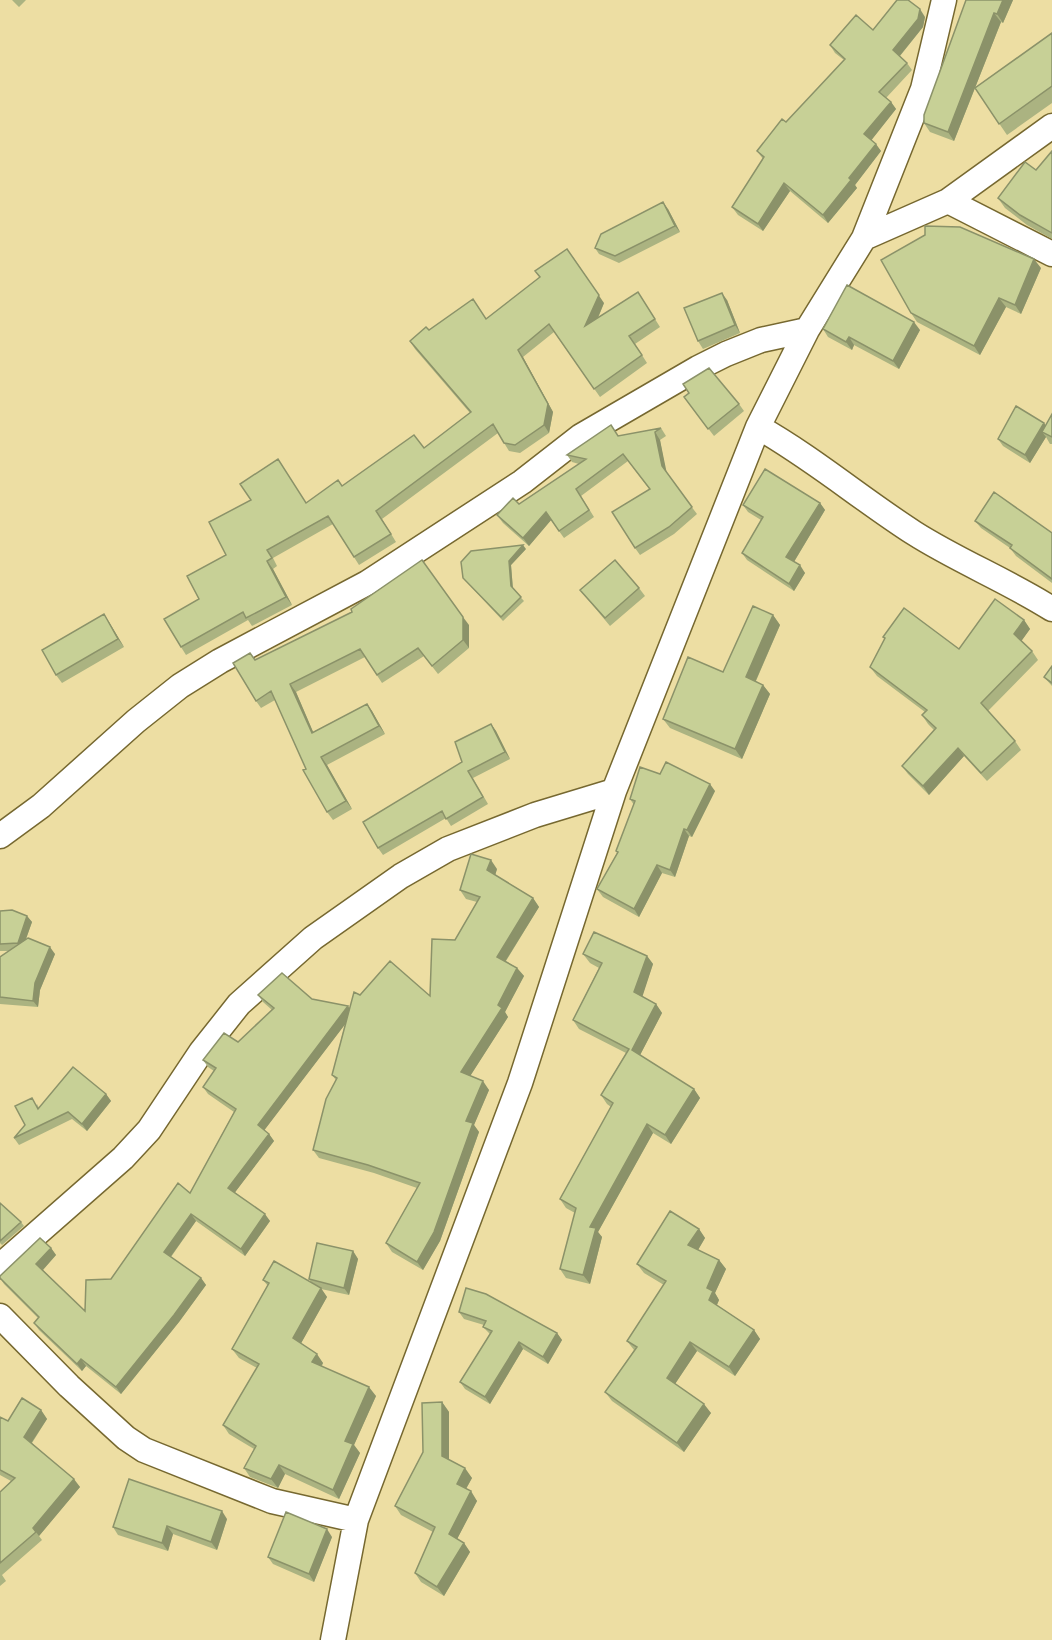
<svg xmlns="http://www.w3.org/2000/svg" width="1052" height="1640" viewBox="0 0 1052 1640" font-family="'PT Sans Narrow',sans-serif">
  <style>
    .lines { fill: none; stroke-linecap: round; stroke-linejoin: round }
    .street-casing { stroke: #766830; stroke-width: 27 }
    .street { stroke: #fff; stroke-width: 24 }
    .wall { fill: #abb381 }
    .shaded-wall { fill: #8b9269 }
    .building { fill: #c7d096; stroke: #8b9269; stroke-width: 1.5 }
  </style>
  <rect width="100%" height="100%" fill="#eddea3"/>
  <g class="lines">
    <g class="street-casing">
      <path id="street" d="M948 201 1052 254
        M864 238 948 201 1052 126
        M758 427C813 458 861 499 914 533 958 561 1008 581 1052 609
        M0 836 41 806 136 721 180 686 220 661 367 583 522 482 581 436 698 368 726 354 761 340 807 330
        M0 1266 123 1158 149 1130 201 1052 239 1004 313 938 401 876 448 849 535 815 614 791
        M0 1316 69 1386 126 1438 144 1450 272 1501 356 1520
        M333 1640 356 1520 520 1083 614 791 758 427 807 330 864 238 923 89 944 0"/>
    </g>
    <use href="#street" class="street"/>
  </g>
  <path class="wall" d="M12 0H26L19 7Z
    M966 0H1013L1003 23 1001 22 975 88 1052 33V103L1007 135 975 88 954 141 930 132 924 123Z
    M925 17 923 27 900 56 907 63 912 70 886 98 891 102 896 109 871 140 881 151 855 185 857 188 828 223 790 191 763 231 738 215 732 207 763 159 757 151 786 122 844 60 835 53 830 45 873 30Z
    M1052 151V239L1027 225 1005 208 998 198 1036 170Z
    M668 209 680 232 619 263 599 254 595 248Z
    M1041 268 1021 314 1006 307 980 355 917 322 911 313Z
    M638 292 660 327 635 344 647 363 600 397 554 332 523 357 553 412 549 433 520 453 509 451 498 433 382 519 396 542 359 565 333 524 273 558 277 566 273 569 292 605 252 626 248 620 186 655 181 647 199 599 226 555 306 503 424 448 470 413 415 349 410 341 429 330 486 319 604 303 598 318Z
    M727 300 740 333 703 349 698 341Z
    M823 329 920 330 899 369 854 345 852 350 828 337Z
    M683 384 739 404 744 411 714 436 684 397 689 393Z
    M1052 414V444H1050L1046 437 1030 463 1003 446 998 439 1044 423 1046 426Z
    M661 428 666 436 660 440 666 473 697 514 674 534 640 555 635 548 650 490 628 461 581 496 594 517 564 538 551 520 529 546 503 523 497 515 519 504 579 464 572 462 567 455 618 436Z
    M820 503 825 510 794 562 805 573 794 591 747 560 742 553 761 520 748 512 743 505Z
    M975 521 1052 533V583L1016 556 1010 548 981 528Z
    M526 549 511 565 513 589 524 601 503 621 463 578Z
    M639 588 645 596 610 626 580 590Z
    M773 615 780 625 756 681 763 685 770 694 742 759 670 728 663 719 723 672Z
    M1024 620 1030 629 1021 641 1032 651 1038 660 988 711 1015 741 1021 750 987 781 964 756 929 795 908 774 902 766 934 730 928 724 922 715 925 712 877 676 870 667 885 639 883 637 959 649Z
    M109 622 124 647 62 683 56 675Z
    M469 625V648L438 674 424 656 382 683 365 657 296 692 313 732 367 704 372 711 385 734 327 765 352 809 333 820 327 812 306 769 275 700 261 708 256 701 250 653 255 659Z
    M1052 666V686L1044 677Z
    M491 724 496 731 510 759 473 778 488 804 451 826 446 818 383 855 378 848 462 762Z
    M660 774 715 791 692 837 689 836 675 877 662 873 639 917 603 897 597 889 617 853 616 851 634 805 630 799Z
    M497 869 495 875 533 898 539 907 506 961 517 968 524 976 505 1012 508 1017 470 1076 489 1090 474 1125 479 1132 440 1241 423 1270 392 1252 386 1243 417 1188 374 1173 319 1158 313 1150 336 1080 332 1075 345 1024 264 1130 269 1134 274 1141 235 1192 270 1221 245 1256 196 1221 171 1257 201 1278 206 1285 179 1322 121 1394 86 1366 82 1371 39 1330 34 1323 38 1318 4 1284 0 1278 51 1248 56 1255 43 1270 85 1311 111 1279 190 1193 234 1112 208 1094 203 1087 214 1071 208 1067 203 1060 238 1042 272 1010 263 1002 258 995 312 999 350 1008 360 995 430 996 455 940 477 902 466 899 460 890Z
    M0 911 27 916 32 922 26 939 55 954 40 990 38 1007 0 1004V957L9 951H0Z
    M583 954 647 956 653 964 642 996 656 1004 662 1013 640 1055 694 1089 700 1098 671 1144 653 1133 598 1232 602 1237 590 1284 566 1278 560 1269 575 1213 566 1208 560 1199 611 1107 607 1104 601 1095 626 1053 579 1029 573 1020 599 968 590 963Z
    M106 1094 111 1101 87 1131 72 1119 19 1145 14 1138 25 1125 37 1104 39 1108Z
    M0 1203 21 1222 24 1226 2 1245 0 1243Z
    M699 1229 705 1238 698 1250 719 1260 726 1269 715 1293 719 1300 717 1305 754 1330 760 1339 735 1376 697 1351 675 1384 711 1413 684 1452 612 1401 605 1392 634 1350 627 1341 664 1285 644 1273 637 1264Z
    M353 1251 358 1259 349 1295 321 1289 327 1297 301 1343 323 1363 322 1366 376 1396 354 1445 360 1453 339 1499 285 1474 278 1488 250 1477 244 1468 254 1449 229 1434 223 1425 257 1368 239 1358 232 1349 268 1286 263 1280 311 1282 309 1279Z
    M459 1312 557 1333 562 1340 548 1364 523 1349 490 1404 465 1389 460 1382 490 1334 483 1327 484 1325 464 1319Z
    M442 1402 449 1412V1460L472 1478 466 1489 477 1501 457 1539 464 1543 470 1552 444 1596 421 1582 415 1573 433 1532 401 1515 395 1506 423 1452Z
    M41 1410 47 1419 32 1443 80 1487 39 1536 42 1540 2 1575 6 1581 0 1586V1492L11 1481 0 1475V1417L8 1421Z
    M227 1519 217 1550 173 1534 168 1551 118 1535 113 1527Z
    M332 1537 314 1582 273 1564 268 1557Z"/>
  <path class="shaded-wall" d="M1003 0H1013L1003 23 997 14Z
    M920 9 925 17 923 27 898 58 893 50Z
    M994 13 1001 22 954 141 948 132Z
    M891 102 896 109 870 142 864 134Z
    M876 144 881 151 855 185 857 188 828 223 823 215 849 178Z
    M784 183 790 191 763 231 758 224Z
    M663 202 668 209 680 232 675 226Z
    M573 257 604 303 591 334 585 326Z
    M1034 259 1041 268 1021 314 1015 305Z
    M722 293 727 300 740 333 735 325Z
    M999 298 1006 307 980 355 974 346Z
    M914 322 920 330 899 369 893 361Z
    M849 337 854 345 852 350 846 342Z
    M518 350 523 357 553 412 549 433 544 425Z
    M1044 423 1049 431 1042 432 1046 437 1030 463 1025 455Z
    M655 432 660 440 667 474 662 466Z
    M820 503 825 510 792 565 786 557Z
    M546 512 552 519 529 546 523 538Z
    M523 545 526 549 511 565 513 590 511 586 509 561Z
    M267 561 273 569 292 605 286 597Z
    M800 565 805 573 794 591 789 584Z
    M104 614 109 622 124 647 118 639Z
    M773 615 780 625 753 687 746 677Z
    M463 617 469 625V648L463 640Z
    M1024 620 1030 629 1020 643 1014 634Z
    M290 684 296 692 317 741 312 733Z
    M763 685 770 694 742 759 735 749Z
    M367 704 372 711 385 734 379 726Z
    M491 724 496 731 510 759 505 752Z
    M958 748 964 756 929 795 923 786Z
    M321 757 327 765 352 809 346 801Z
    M710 784 715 791 692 837 687 830Z
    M684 829 689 836 675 877 670 870Z
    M491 860 497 869 494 879 487 870Z
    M657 865 662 873 639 917 634 909Z
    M533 898 539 907 503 965 497 957Z
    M27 916 32 922 22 950 18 943Z
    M50 947 55 954 40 990 38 1007 33 1001 35 983Z
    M647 956 653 964 641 1001 634 992Z
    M517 968 524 976 505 1012 508 1017 467 1081 461 1072Z
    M656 1004 662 1013 638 1059 632 1050Z
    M348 1006 353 1014 263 1132 258 1125Z
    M483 1081 489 1090 474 1125 479 1132 440 1241 423 1270 417 1262 466 1121Z
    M694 1089 700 1098 671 1144 665 1135Z
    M106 1094 111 1101 87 1131 82 1124Z
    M647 1124 653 1133 598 1232 602 1237 590 1284 583 1275 590 1227Z
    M269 1134 274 1141 233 1195 228 1188Z
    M191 1214 196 1221 169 1259 164 1252Z
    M265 1214 270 1221 245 1256 241 1249Z
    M699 1229 705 1238 695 1255 688 1245Z
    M51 1248 56 1255 41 1272 36 1264Z
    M353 1251 358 1259 349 1295 344 1288Z
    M719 1260 726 1269 715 1293 719 1300 715 1309 709 1300 707 1288Z
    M201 1278 206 1285 179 1322 121 1394 116 1387Z
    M321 1288 327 1297 299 1347 293 1338Z
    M754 1330 760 1339 735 1376 729 1367Z
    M557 1333 562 1340 548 1364 543 1357Z
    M519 1342 523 1349 490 1404 485 1397Z
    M690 1342 697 1351 673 1387 667 1378Z
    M317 1354 323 1363 318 1371 312 1362Z
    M81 1359 86 1366 82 1371 77 1364Z
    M369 1387 376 1396 354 1445 360 1453 339 1499 333 1490 345 1441Z
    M442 1402 449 1412V1466L442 1456Z
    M704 1404 711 1413 684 1452 677 1443Z
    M41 1410 47 1419 30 1445 24 1437Z
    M279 1465 285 1474 278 1488 271 1479Z
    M465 1468 472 1478 463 1494 457 1484Z
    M74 1479 80 1487 39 1536 33 1528Z
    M471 1491 477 1501 455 1543 449 1534Z
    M222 1511 227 1519 217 1550 211 1542Z
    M167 1526 173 1534 168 1551 162 1543Z
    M327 1529 332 1537 314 1582 309 1574Z
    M464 1543 470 1552 444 1596 437 1587Z"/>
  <path class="building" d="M897 0H908L920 9 918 19 893 50 907 63 879 92 891 102 864 134 876 144 849 178 851 180 823 215 784 183 758 224 732 207 764 157 757 151 782 119 786 122 845 59 830 45 856 15 873 30Z
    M966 0H1003L997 14 994 13 948 132 924 123V115Z
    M1052 33V86L999 124 975 88Z
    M1052 151V233L1020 215 998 198 1025 162 1036 170Z
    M663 202 675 226 615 256 595 248 601 234Z
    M925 226 960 227 1034 259 1015 305 999 298 974 346 911 313 881 260 925 235Z
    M567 249 599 295 585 326 638 292 655 319 629 336 642 355 594 389 549 324 518 350 548 404 544 425 515 445 504 443 493 424 376 511 391 534 354 557 328 516 267 550 272 558 267 561 286 597 246 618 243 612 181 647 164 619 199 599 187 576 226 555 209 522 251 500 240 484 278 459 306 503 338 480 342 486 414 435 424 448 471 412 410 341 426 327 429 330 473 299 486 319 540 277 535 271Z
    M847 285 914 322 893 361 849 337 846 342 823 329Z
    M722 293 735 325 698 341 684 308Z
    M709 368 739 404 708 429 684 397 689 393 683 384Z
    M1016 406 1044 423 1025 455 998 439Z
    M1052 414V437L1042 432Z
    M611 425 618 436 661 428 655 432 662 466 692 507 669 527 635 548 612 512 650 489 623 454 576 489 589 510 559 531 546 512 523 538 497 515 513 498 519 504 586 459 567 455Z
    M765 469 820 503 786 557 800 565 789 584 742 553 763 517 743 505Z
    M994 492 1052 533V579L1010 548 1012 545 975 521Z
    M523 545 509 561 511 586 521 597 501 617 463 578 461 562 471 551Z
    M422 560 463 617V640L432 666 418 648 377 675 360 649 290 684 312 733 367 704 379 726 321 757 346 801 327 812 303 770 306 769 271 691 256 701 233 663 250 653 255 660 352 612 351 609Z
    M615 560 639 588 605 618 580 590Z
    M995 599 1024 620 1014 634 1032 651 981 703 1015 741 981 773 958 748 923 786 902 766 936 728 922 715 927 710 870 667 885 638 883 637 904 608 959 649Z
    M753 606 773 615 746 677 763 685 735 749 663 719 688 657 723 672Z
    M104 614 118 639 56 675 42 650Z
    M1052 666V683L1044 677Z
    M491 724 505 752 468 771 483 797 446 819 442 811 378 848 363 822 462 762 455 742Z
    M666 762 710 784 687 830 684 829 670 870 657 865 634 909 597 889 618 852 616 851 635 801 630 799 640 767 660 774Z
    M471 854 491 860 487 870 533 898 497 957 517 968 498 1005 502 1008 461 1072 483 1081 466 1121 473 1123 434 1232 417 1262 386 1243 420 1183 368 1165 313 1150 326 1099 337 1078 332 1075 354 992 360 995 390 961 430 996 432 939 455 940 480 897 460 890Z
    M12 910 27 916 18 943 0 944V911Z
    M594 932 647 956 634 992 656 1004 632 1050 694 1089 665 1135 647 1124 590 1227 596 1228 583 1275 560 1269 576 1208 560 1199 613 1103 601 1095 629 1049 573 1020 602 963 583 954Z
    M28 938 50 947 35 983 33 1001 0 997V957Z
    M282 973 312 999 348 1006 258 1125 269 1134 228 1188 265 1214 241 1249 191 1214 164 1252 201 1278 174 1315 116 1387 81 1359 77 1364 34 1323 39 1317 0 1278V1276L40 1238 51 1248 36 1264 85 1311 86 1280 111 1279 178 1183 190 1193 236 1109 203 1087 216 1068 203 1060 224 1033 238 1042 274 1008 258 995Z
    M73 1067 106 1094 82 1124 68 1112 14 1138 25 1125 15 1106 32 1098 38 1109Z
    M0 1203 21 1222 0 1241Z
    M670 1211 699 1229 688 1245 719 1260 707 1288 713 1291 709 1300 754 1330 729 1367 690 1342 667 1378 704 1404 677 1443 605 1392 637 1347 627 1341 666 1281 637 1264Z
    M317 1243 353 1251 344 1288 309 1279Z
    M274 1261 321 1288 293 1338 317 1354 312 1362 369 1387 345 1441 353 1444 333 1490 279 1465 271 1479 244 1468 256 1446 223 1425 259 1364 232 1349 269 1283 263 1280Z
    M466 1288 486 1294 557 1333 543 1357 519 1342 485 1397 460 1382 492 1331 483 1327 486 1321 459 1312Z
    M22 1398 41 1410 24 1437 74 1479 33 1528 36 1532 0 1563V1492L15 1478 0 1470V1417L8 1421Z
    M442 1402V1456L465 1468 457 1484 471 1491 449 1534 464 1543 437 1587 415 1573 435 1527 395 1506 423 1452 422 1403Z
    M129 1479 222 1511 211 1542 167 1526 162 1543 113 1527Z
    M286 1512 327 1529 309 1574 268 1557Z"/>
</svg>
